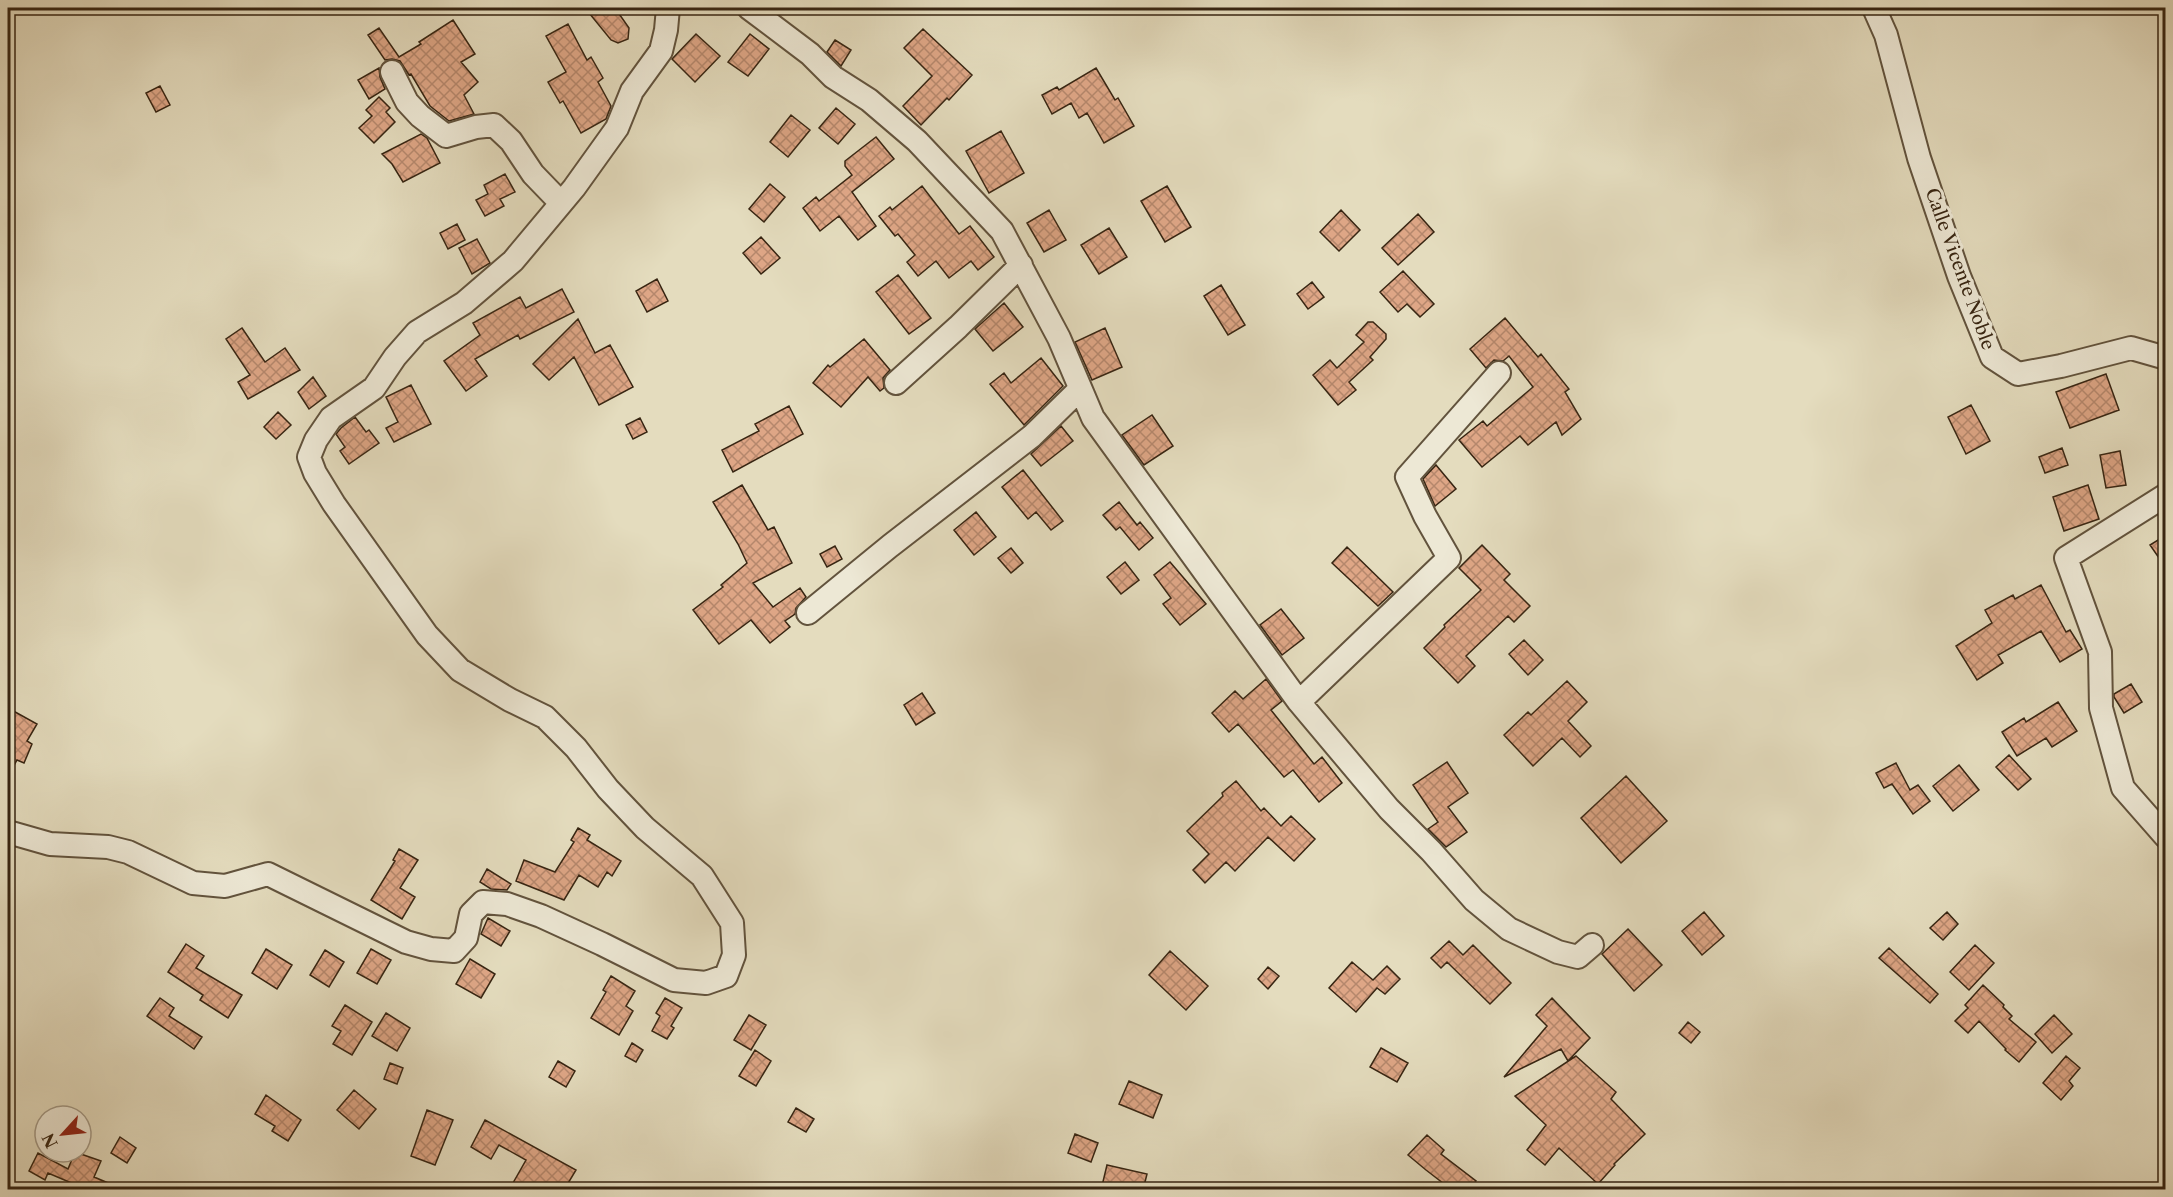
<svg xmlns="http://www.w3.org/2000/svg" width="2173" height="1197" viewBox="0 0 2173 1197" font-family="'Libre Caslon Text',serif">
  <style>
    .building { fill: url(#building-cross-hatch); stroke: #372512; stroke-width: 1.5 }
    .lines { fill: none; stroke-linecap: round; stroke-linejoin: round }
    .minor-casing { stroke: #62533d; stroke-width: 26 }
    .minor { stroke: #ede8d5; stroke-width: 22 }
    .labels { text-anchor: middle; stroke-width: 6; stroke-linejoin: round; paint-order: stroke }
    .street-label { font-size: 18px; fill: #372512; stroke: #ede8d5 }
  </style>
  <defs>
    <pattern id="building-cross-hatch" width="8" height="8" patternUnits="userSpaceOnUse" patternTransform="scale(1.5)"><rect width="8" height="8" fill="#dea686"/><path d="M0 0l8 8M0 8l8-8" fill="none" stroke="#b5876c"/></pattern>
  </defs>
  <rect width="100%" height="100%" fill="#e4dcbe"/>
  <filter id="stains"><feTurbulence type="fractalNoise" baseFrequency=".00333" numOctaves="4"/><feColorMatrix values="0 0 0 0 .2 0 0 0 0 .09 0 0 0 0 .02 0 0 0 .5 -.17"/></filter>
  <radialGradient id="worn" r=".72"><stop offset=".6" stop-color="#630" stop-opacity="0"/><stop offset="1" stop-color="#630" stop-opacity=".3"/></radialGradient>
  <path class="building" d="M585 8H615L629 28 628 39 618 43 611 40Z
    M453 20 475 54 461 62 478 82 464 95 474 114 449 121 430 106 411 74 409 75 400 61 392 59 385 60 368 35 379 28 399 57 421 44 419 42Z
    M568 24 587 60 591 57 603 78 598 82 611 106 606 119 581 133 563 101 560 103 548 82 566 72 546 36Z
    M923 29 972 75 949 100 947 98 921 125 903 106 932 76 904 48Z
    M696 34 720 56 695 82 672 59Z
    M750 34 769 49 748 76 728 62Z
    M835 40 851 50 841 66 827 52Z
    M379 68 380 77 385 89 369 99 358 80Z
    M1096 68 1115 100 1118 98 1134 126 1104 143 1087 113 1079 118 1071 103 1052 114 1042 95 1057 87 1059 90Z
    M160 86 170 105 156 112 146 93Z
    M379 97 390 108 386 112 395 122 374 143 359 128 372 116 366 110Z
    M836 108 855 124 838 144 819 128Z
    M791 115 810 130 788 157 770 142Z
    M1001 131 1024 173 989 193 966 151Z
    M421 134 427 138 440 163 403 182 392 164 382 154Z
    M876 137 894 159 852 192 876 226 858 240 839 216 820 231 803 208 816 197 819 201 852 175 845 166V161Z
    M505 174 515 192 500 199 504 206 485 216 476 200 488 194 484 185Z
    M770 184 785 197 764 222 749 209Z
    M922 186 959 234 970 226 994 257 978 270 971 261 949 278 936 261 918 276 907 262 915 255 898 234 895 236 879 216 890 207 892 210Z
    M1167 186 1191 227 1165 242 1141 201Z
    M1049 210 1066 240 1044 252 1027 223Z
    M1341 210 1360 230 1339 251 1320 232Z
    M1418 214 1434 232 1398 265 1382 248Z
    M457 224 465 240 448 249 440 233Z
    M1109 228 1127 257 1099 274 1081 245Z
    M761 237 780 258 761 274 743 253Z
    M477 239 490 263 472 274 459 248Z
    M1403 271 1434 304 1420 317 1407 304 1398 312 1380 292Z
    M898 275 931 318 909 334 876 292Z
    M657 279 668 301 647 312 636 291Z
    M1312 282 1324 297 1308 309 1297 294Z
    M1221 285 1245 325 1228 335 1204 296Z
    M562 289 574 312 520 339 518 335 475 359 487 376 466 391 444 361 480 335 473 323 520 297 526 308Z
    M1004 303 1023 327 993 351 975 329Z
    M1505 318 1538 357 1541 354 1569 389 1565 392 1581 419 1562 435 1556 422 1528 445 1520 436 1482 467 1459 440 1483 421 1487 426 1533 387 1509 356 1503 361 1494 360 1486 368 1470 349Z
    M578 319 595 353 610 345 633 387 599 405 574 357 549 380 533 364Z
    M1368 322H1373L1386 334V339L1370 357 1373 360 1349 382 1356 390 1338 405 1313 375 1330 360 1337 368 1364 342 1356 335Z
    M242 328 265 362 285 348 300 370 248 399 238 382 250 375 226 339Z
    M1105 328 1122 367 1092 380 1075 342Z
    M864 339 890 370 883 378 884 388 880 391 868 377 841 407 813 383 828 365 830 367Z
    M1041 358 1063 386 1024 425 990 384 1004 373 1011 383Z
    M2106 374 2119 410 2070 428 2056 392Z
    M313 377 326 396 309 409 298 392Z
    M411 385 431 424 394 442 386 428 398 422 386 397Z
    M1971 405 1990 441 1966 454 1948 417Z
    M789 406 803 434 733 472 722 450 759 431 755 424Z
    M278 412 291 425 276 439 264 427Z
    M1152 415 1173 446 1144 465 1122 435Z
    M355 417 366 432 369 430 379 443 349 464 340 451 345 447 336 434 341 428Z
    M640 418 647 432 633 439 626 425Z
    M1061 426 1073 441 1041 466 1031 454Z
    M2062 448 2068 465 2045 473 2039 457Z
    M2120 451 2126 485 2106 488 2100 455Z
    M1436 465 1456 489 1435 506 1423 479Z
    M1023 470 1063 521 1051 530 1036 512 1028 519 1002 487Z
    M742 485 768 530 774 527 792 563 753 583 773 607 800 588 806 597 796 608 795 614 785 621 790 627 770 643 751 620 719 644 693 610 723 587 721 585 747 563 738 544 713 502Z
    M2088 485 2099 519 2064 531 2053 497Z
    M1119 502 1137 525 1140 522 1153 538 1139 550 1120 527 1116 530 1103 515Z
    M976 512 996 537 974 555 954 530Z
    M2166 535V568L2150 545Z
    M1482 545 1510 574 1504 580 1530 606 1514 622 1508 616 1466 656 1475 666 1458 683 1424 648 1445 627 1444 625 1481 590 1459 568Z
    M835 546 842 559 827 567 820 554Z
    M1347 547 1393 592 1378 606 1332 563Z
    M1011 548 1023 563 1011 573 998 558Z
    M1125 562 1139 580 1121 594 1107 577Z
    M1170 562 1206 604 1180 625 1163 604 1171 598 1154 575Z
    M2041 585 2066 632 2070 630 2082 649 2060 662 2041 631 1998 655 2003 663 1977 680 1956 646 1992 623 1985 610 2013 595 2015 599Z
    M1281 609 1304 638 1282 655 1260 625Z
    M1524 640 1543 660 1528 675 1509 654Z
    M1266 679 1282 701 1271 710 1314 764 1322 757 1342 783 1319 802 1293 770 1284 777 1238 724 1229 732 1212 713 1235 691 1243 699Z
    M1567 681 1587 702 1568 721 1591 746 1580 757 1562 738 1533 766 1504 735 1528 712 1531 715Z
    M2131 684 2142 702 2124 713 2114 697V694Z
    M922 693 935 713 916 725 904 705Z
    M2058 702 2077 731 2052 747 2046 738 2017 756 2002 732 2024 718 2026 722Z
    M8 708 37 724 27 741 32 744 24 763 17 760 8 776Z
    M2009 755 2031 779 2018 790 1996 767Z
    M1447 762 1468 793 1448 807 1467 832 1446 847 1428 829 1438 822 1413 785Z
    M1896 763 1910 790 1918 785 1930 801 1913 814 1892 784 1884 788 1876 773Z
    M1959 765 1979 790 1953 811 1933 786Z
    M1626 776 1667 821 1621 863 1581 818Z
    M1236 781 1261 811 1264 808 1281 826 1291 816 1315 839 1294 861 1268 837 1235 871 1226 862 1205 883 1193 870 1209 854 1187 831 1223 796 1222 793Z
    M578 828 590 835 587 840 621 861 612 876 607 872 598 887 579 875 564 900 516 881 524 860 555 872 574 842 571 840Z
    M399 849 418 860 400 888 415 897 402 919 371 900 395 861 393 860Z
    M487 869 511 884 507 890 491 889 480 882Z
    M1704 912 1724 936 1702 955 1682 931Z
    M1947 912 1958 924 1943 940 1930 928Z
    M488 918 510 931 501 946 481 934Z
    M1628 929 1662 965 1634 991 1602 954Z
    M1449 941 1463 955 1473 945 1511 983 1490 1004 1447 962 1441 968 1431 958Z
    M186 944 204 956 196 968 242 995 228 1018 200 1000 203 995 168 972Z
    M1975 945 1994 963 1969 990 1950 972Z
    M1889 948 1938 994 1930 1003 1879 958Z
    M266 949 292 965 277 989 252 973Z
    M371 949 391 960 377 984 357 973Z
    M325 950 344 962 329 987 310 975Z
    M1170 951 1208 986 1186 1010 1149 975Z
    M470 959 495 974 481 998 456 984Z
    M1352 962 1373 980 1387 966 1400 979 1385 994 1377 988 1356 1012 1329 988Z
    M1268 967 1279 976 1268 989 1258 979Z
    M611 976 635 991 626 1006 633 1011 619 1035 591 1018 606 992 603 990Z
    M1983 985 2004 1005 2003 1007 2012 1016 2009 1019 2036 1042 2019 1062 2005 1050 2006 1049 1979 1021 1968 1033 1955 1021 1968 1008 1965 1005Z
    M160 998 174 1008 169 1016 202 1037 194 1049 147 1016Z
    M665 998 682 1008 671 1026 674 1028 667 1039 652 1031 660 1016 656 1013Z
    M1552 998 1590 1038 1568 1061 1561 1049 1504 1077 1547 1026 1536 1015Z
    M345 1005 372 1022 352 1055 333 1044 341 1031 332 1026Z
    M386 1013 410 1028 397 1051 372 1036Z
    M749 1015 766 1025 751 1050 734 1040Z
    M2054 1015 2072 1034 2052 1053 2035 1034Z
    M1688 1022 1700 1032 1691 1043 1679 1033Z
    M632 1043 643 1050 636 1062 625 1056Z
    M1381 1048 1408 1063 1397 1082 1370 1067Z
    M755 1050 771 1061 756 1086 739 1076Z
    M1576 1056 1616 1092 1611 1099 1645 1134 1614 1164 1615 1165 1598 1184 1559 1148 1545 1165 1527 1150 1546 1125 1515 1096Z
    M2066 1056 2080 1068 2069 1081 2073 1086 2061 1100 2043 1083Z
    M558 1061 575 1071 566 1087 549 1077Z
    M390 1063 403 1068 397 1084 384 1079Z
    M1129 1081 1162 1095 1153 1118 1119 1104Z
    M354 1090 376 1109 359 1129 337 1110Z
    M266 1095 301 1120 288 1141 272 1131 275 1126 255 1114Z
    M796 1108 814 1119 806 1132 788 1122Z
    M427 1110 453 1120 435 1165 411 1156Z
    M485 1120 576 1170 564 1190H509L526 1160 499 1145 491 1159 471 1147Z
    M1075 1134 1098 1143 1091 1162 1068 1153Z
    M1427 1135 1444 1150 1441 1154 1476 1181 1469 1190H1452L1426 1170 1408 1155Z
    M120 1137 136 1148 127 1163 111 1153Z
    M75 1152 101 1161 94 1177 125 1190H88L48 1173 45 1180 29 1171 38 1153 68 1169Z
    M1107 1165 1147 1174 1143 1190H1101Z"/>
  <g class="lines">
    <g class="minor-casing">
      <path id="minor" d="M749 8 810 54 833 77 869 100 917 141 1002 231 1059 338 1093 418 1299 702 1389 809 1431 851 1474 900 1509 929 1558 952 1578 957 1592 945
        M1874 8 1886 35 1919 158 1959 276 1992 357 2018 374 2061 366 2131 348 2166 358
        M392 72 407 102 420 116 446 136 476 127 494 125 511 141 533 174 561 203
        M896 383 958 327 1021 265
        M2166 495 2066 558 2100 652 2101 708 2123 788 2166 837
        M808 613 890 546 1032 436 1080 389
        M1299 702 1449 558 1425 516 1407 477 1499 373
        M8 832 50 844 108 847 128 852 193 883 225 886 268 874 406 942 431 949 454 951 466 938 471 914 483 902 507 904 541 916 602 944 674 980 706 983 726 976 734 955 732 923 702 876 645 828 608 789 576 748 545 717 510 700 460 670 427 635 334 504 315 473 309 457 316 440 331 418 374 388 395 357 417 332 464 303 513 261 574 188 617 128 632 91 661 51 666 30 668 8"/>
    </g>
    <use href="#minor" class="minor"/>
  </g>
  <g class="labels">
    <g class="street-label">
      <text transform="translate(1960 269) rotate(70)" y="6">Calle Vicente Noble</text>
    </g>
  </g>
  <rect width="2173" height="1197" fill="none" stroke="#e4dcbe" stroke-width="30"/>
  <rect x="9" y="9" width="2155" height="1179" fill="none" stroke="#372512" stroke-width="3"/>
  <rect x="15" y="15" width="2143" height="1167" fill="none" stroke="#372512" stroke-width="1.5"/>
  <g transform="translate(63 1134) rotate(243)"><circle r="28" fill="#ede8d5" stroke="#a49a87" stroke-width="1.5"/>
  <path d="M0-4.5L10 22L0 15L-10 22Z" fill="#8f2418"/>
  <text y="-9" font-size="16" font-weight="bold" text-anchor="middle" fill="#372512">N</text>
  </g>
  <rect width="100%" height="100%" filter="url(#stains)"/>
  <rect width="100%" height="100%" fill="url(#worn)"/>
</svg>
